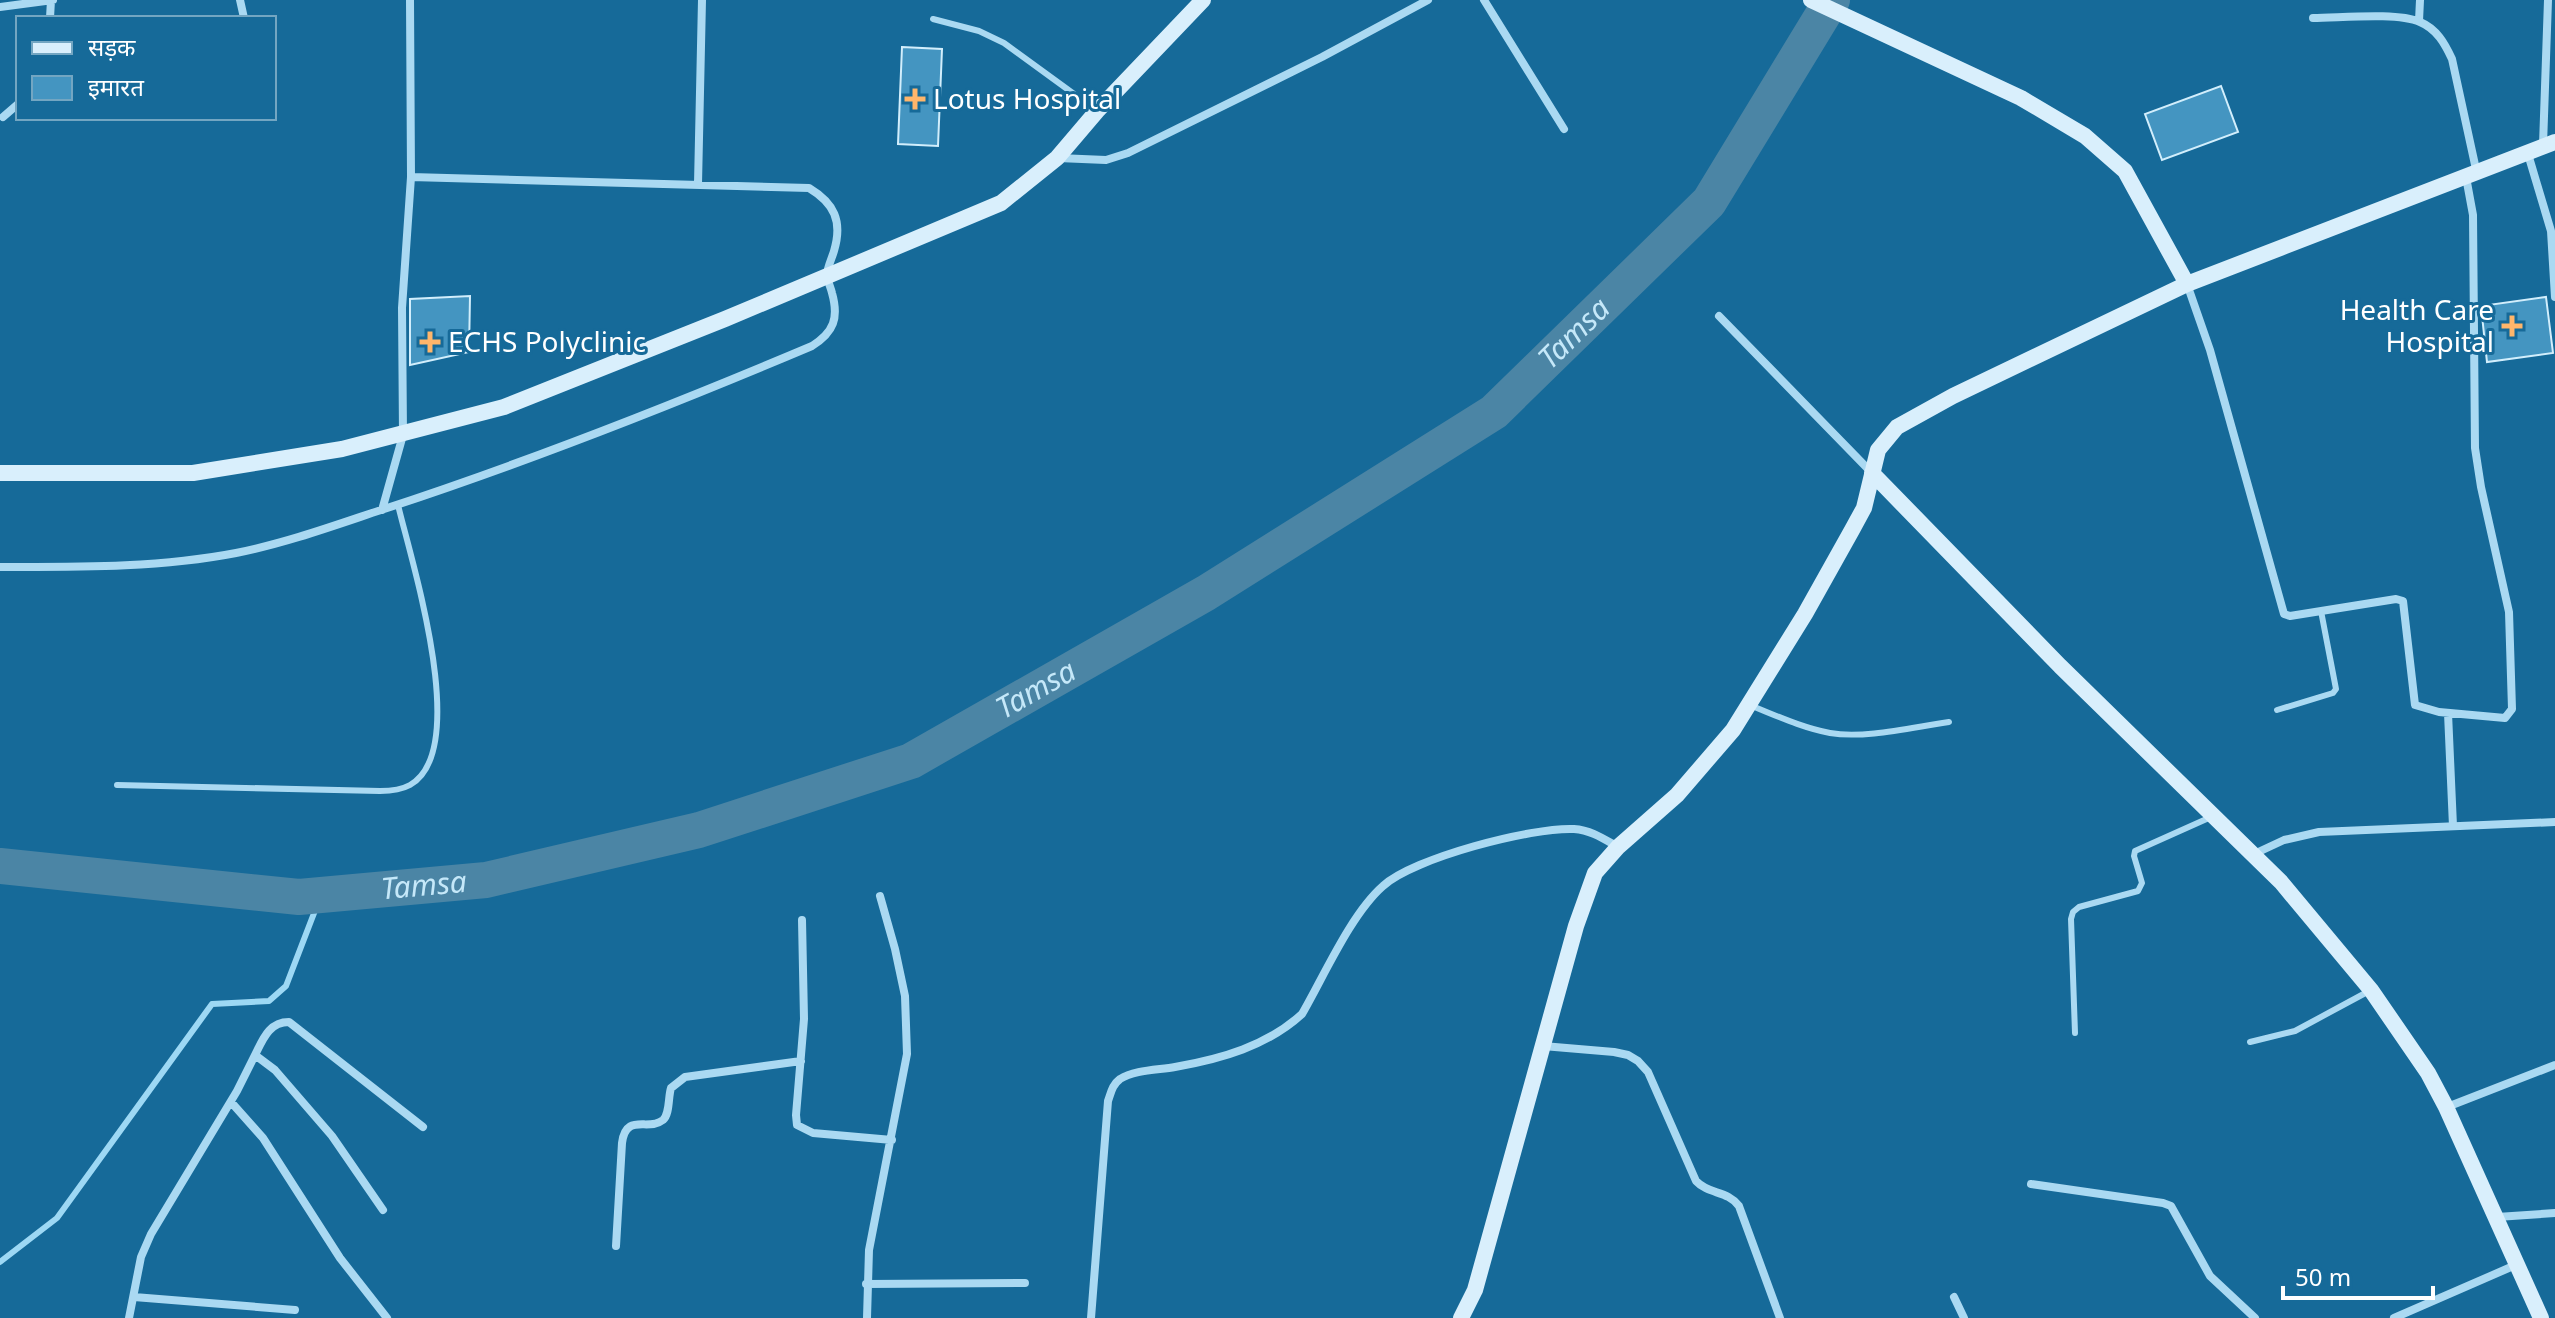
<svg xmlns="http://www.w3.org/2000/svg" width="2555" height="1318" viewBox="0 0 2555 1318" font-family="'Noto Sans','Noto Sans Devanagari',sans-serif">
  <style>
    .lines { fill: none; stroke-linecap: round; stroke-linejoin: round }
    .stream { stroke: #9dd8f4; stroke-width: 6 }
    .river { stroke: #4b85a5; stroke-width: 36 }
    .building { fill: #4495c1; stroke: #d2eefc; stroke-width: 2 }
    .lane { stroke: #aad9f2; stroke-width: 6 }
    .street { stroke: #aad9f2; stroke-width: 8 }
    .secondary { stroke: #d9effc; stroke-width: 16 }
    .poi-dot { fill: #ffb66b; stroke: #166a99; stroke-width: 3 }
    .labels { text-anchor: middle; stroke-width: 6; stroke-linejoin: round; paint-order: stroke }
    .poi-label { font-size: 28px; fill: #fff; stroke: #166a99; text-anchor: start }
    .water-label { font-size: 30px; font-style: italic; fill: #c5e8f9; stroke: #166a99 }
  </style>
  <rect width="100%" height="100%" fill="#166a99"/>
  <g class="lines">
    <path class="stream" d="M0 1262 57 1218 212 1004 269 1001 286 986 321 895"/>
    <path class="river" id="s1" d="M0 866 299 897 486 880 699 830 911 761 1206 593 1494 412 1709 202 1832 0"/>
  </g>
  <path class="building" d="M902 47 942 49 938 146 898 144Z
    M2221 86 2238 132 2162 160 2145 114Z
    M470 296 469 352 410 365V299Z
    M2546 297 2553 353 2487 362 2481 306Z"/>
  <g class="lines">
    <path class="lane" d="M933 19 979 31 1004 43 1096 110
      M1752 706C1777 716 1803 728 1830 733 1865 739 1913 727 1949 722
      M2277 710 2333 693 2336 689 2321 611
      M117 785 380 791C389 791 401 790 410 785 472 750 411 560 398 505
      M2075 1033 2071 919 2073 912 2079 907 2138 891 2142 883 2134 856 2135 851 2211 817
      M2250 1042 2295 1031 2371 990"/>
    <path class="street" d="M240 0 244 18
      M1484 0 1564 129
      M0 7 53 0
      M50 18 51 0
      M2313 18C2340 18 2397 12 2420 22 2437 29 2445 44 2452 59L2477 174
      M2419 21 2420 0
      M3 117 18 104
      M2543 145 2548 0
      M2528 154 2551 231 2555 297
      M1058 158 1106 160 1128 153 1322 57 1428 0
      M698 184 702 0
      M2187 284 2210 350 2284 614 2290 616 2396 599 2403 601 2415 705 2439 712 2505 718 2512 709 2509 612 2481 487 2475 448 2473 215 2466 177
      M1719 316 1872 473
      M382 510 403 435 402 308 411 177 410 0
      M0 567C79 567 158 568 236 553 286 543 333 526 381 510 528 462 670 406 812 346 834 332 839 318 832 293 831 288 827 280 827 275 827 268 832 258 834 251 843 221 834 203 809 188L411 177
      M2448 713 2453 826
      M2254 854 2284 840 2319 832 2555 822
      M802 920 804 1019 796 1115 797 1125 813 1133 892 1140
      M1543 1046 1614 1052 1628 1055 1638 1061 1648 1072 1696 1181C1709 1195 1727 1190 1739 1206L1780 1318
      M255 1055C263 1039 269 1022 289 1022L423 1127
      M231 1102 263 1138 340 1258 387 1318
      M2447 1107 2555 1065
      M2031 1184 2163 1203 2171 1206 2210 1276 2255 1318
      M2497 1217 2555 1213
      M616 1246 622 1143C626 1112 648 1132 663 1120 670 1114 668 1097 671 1088L685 1077 801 1061
      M866 1284 1025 1283
      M134 1297 295 1310
      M1954 1297 1964 1318
      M129 1318 141 1257 151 1234 237 1091 255 1055 275 1070 332 1136 383 1210
      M867 1318 869 1250 907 1054 905 996 895 949 880 896
      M1091 1318 1108 1101C1111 1093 1112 1085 1120 1079 1134 1070 1158 1070 1175 1067 1221 1059 1267 1046 1302 1014 1324 976 1351 914 1383 886 1413 858 1532 827 1574 829 1591 830 1604 839 1618 847
      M2394 1318 2518 1264"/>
    <path class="secondary" d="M1811 0 2021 98 2085 136 2125 171 2187 284
      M0 473H193L342 449 504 407 725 319 1001 203 1057 158 1097 111 1203 0
      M1872 473 2060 666 2281 882 2371 990 2428 1073 2446 1107 2541 1318
      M1461 1318 1475 1290 1576 926 1595 873 1618 847 1677 795 1733 730 1805 614 1852 530 1864 508 1878 450 1897 427 1953 396 2187 284 2555 142"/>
  </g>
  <g class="poi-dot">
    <path d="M911 87h8v8h8v8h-8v8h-8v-8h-8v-8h8z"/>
    <path d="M2508 314h8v8h8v8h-8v8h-8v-8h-8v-8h8z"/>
    <path d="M426 330h8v8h8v8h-8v8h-8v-8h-8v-8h8z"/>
  </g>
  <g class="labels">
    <g class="poi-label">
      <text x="933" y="109">Lotus Hospital</text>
      <text x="2494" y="320" text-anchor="end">Health Care<tspan x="2494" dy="32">Hospital</tspan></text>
      <text x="448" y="352">ECHS Polyclinic</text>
    </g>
    <g class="water-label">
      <text dy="10" stroke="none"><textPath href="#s1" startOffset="1722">Tamsa</textPath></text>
      <text dy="10" stroke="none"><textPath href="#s1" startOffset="1074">Tamsa</textPath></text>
      <text dy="10" stroke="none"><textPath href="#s1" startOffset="426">Tamsa</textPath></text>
    </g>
  </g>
  <rect x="16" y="16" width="260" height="104" fill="#166a99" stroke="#73a6c2" stroke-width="2"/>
  <rect x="32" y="42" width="40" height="12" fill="#d9effc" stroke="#73a6c2" stroke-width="2"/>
  <text x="88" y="56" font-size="24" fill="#ffffff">सड़क</text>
  <rect x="32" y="76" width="40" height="24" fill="#4495c1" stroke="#73a6c2" stroke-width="2"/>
  <text x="88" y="96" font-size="24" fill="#ffffff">इमारत</text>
  <path d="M2283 1286v12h150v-12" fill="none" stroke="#ffffff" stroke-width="4"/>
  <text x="2295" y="1286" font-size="24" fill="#ffffff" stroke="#166a99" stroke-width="6" paint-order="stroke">50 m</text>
</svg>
